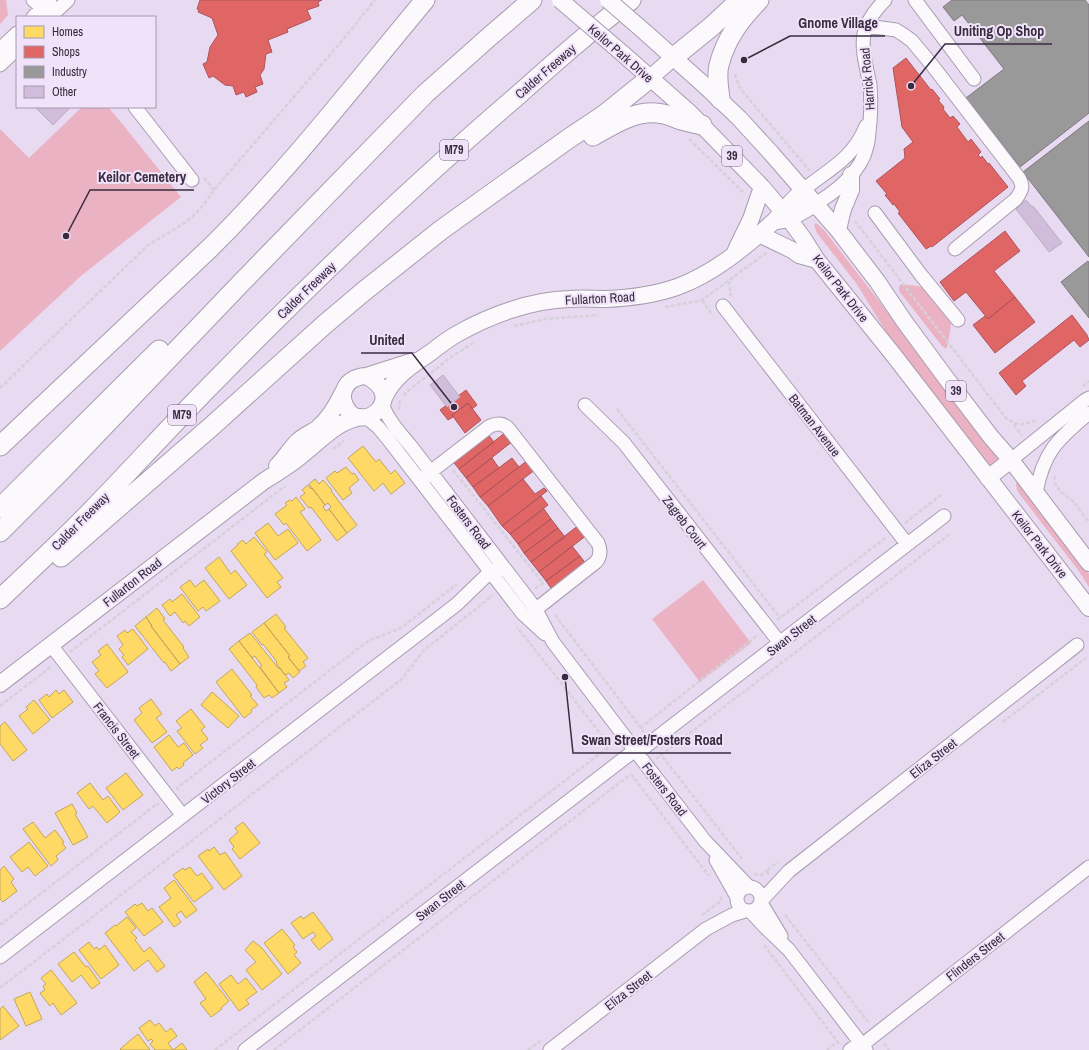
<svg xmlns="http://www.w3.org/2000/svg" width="1089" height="1050" viewBox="0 0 1089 1050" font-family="'Archivo Narrow',sans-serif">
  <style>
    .green { fill: #ebb2c3 }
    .homes { fill: #ffd966; stroke: #c3a55b }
    .shops { fill: #e06666; stroke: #ae545b }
    .industry { fill: #999; stroke: #7c787e }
    .building { fill: #d0bddc; stroke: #b8acc0 }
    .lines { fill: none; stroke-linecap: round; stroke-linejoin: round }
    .minor-casing { stroke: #a89cb0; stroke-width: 15 }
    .major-casing { stroke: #a89cb0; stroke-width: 18 }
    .highway-casing { stroke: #a89cb0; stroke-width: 21 }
    .path { stroke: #d5d1d8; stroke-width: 2.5; stroke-dasharray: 4 2; stroke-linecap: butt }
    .minor { stroke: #fcf9fd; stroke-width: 13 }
    .major { stroke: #fcf9fd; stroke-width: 16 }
    .highway { stroke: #fcf9fd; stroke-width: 19 }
    .major-bridge-casing { stroke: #a89cb0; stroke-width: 18; stroke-linecap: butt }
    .major-bridge { stroke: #fcf9fd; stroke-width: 16 }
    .labels { text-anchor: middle; stroke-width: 4; stroke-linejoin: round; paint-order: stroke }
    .shield { fill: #f0e3f9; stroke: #6f6278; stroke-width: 1 }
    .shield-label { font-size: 12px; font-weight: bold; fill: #382b40 }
    .street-label { font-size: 13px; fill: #382b40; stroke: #f0e3f9 }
    .leader { fill: none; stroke: #382b40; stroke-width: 1.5 }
    .callout-dot { fill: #382b40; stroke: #f0e3f9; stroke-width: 1.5 }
    .callout-label { font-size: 14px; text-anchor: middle; font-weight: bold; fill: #382b40; stroke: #f0e3f9; stroke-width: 4; stroke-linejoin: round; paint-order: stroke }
  </style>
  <rect width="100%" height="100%" fill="#e8daf1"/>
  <path class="green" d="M0 0H6L8 15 0 24Z
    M82 107H108L124 126 181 197 82 275 0 351V129L29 158Z
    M816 223 824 230 997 454 998 458 995 467 992 469 985 460 890 338 856 283 817 233 814 225Z
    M901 284 924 287 950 320 951 326 947 348H945L942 346 899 291V287Z
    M1016 483H1018L1022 487 1089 574V587L1078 570 1021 496 1017 490Z
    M703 580 751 643 700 682 652 619Z"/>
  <path class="homes" d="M363 446 376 462 379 459 391 474 395 470 405 483 391 494 383 483 374 491 348 458Z
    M346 467 352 474 354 473 359 480 349 488 352 493 343 500 326 478 335 471 337 473Z
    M315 479 319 484 323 480 332 490 331 491 357 525 347 533 329 509 331 507 328 503 325 505 309 484Z
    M308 485 311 489 312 488 325 505 323 507 326 511 329 509 347 533 337 541 311 507 309 508 300 497 305 493 302 490Z
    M296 497 305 509 300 512 321 540 307 551 286 523 284 525 275 514 287 505 285 503 290 500 292 501Z
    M268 523 278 536 288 529 298 543 275 560 255 533Z
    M254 537 267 552 264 554 283 578 277 582 281 587 267 598 231 551 238 545 237 544 243 540 246 544Z
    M219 557 231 574 235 570 247 585 229 599 205 568Z
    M190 580 195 587 204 580 220 601 206 611 203 607 198 611 180 587Z
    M182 594 200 617 189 626 185 621 183 623 175 612 170 616 162 605 170 599 172 602Z
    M157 608 165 619 163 620 184 647 183 648 189 657 180 664 151 626H152L146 617Z
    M276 614 286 627 284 628 308 658 303 662 306 666 299 671 288 657 290 656 264 623Z
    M146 617 152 626H151L180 664 171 671 165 662 164 663 135 626Z
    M264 623 290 656 288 657 300 672 293 678 289 673 285 675 276 663 277 662 263 644 262 645 252 632Z
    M133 629 148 649 128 665 122 657 124 655 119 649 123 645 117 636 125 630 127 633Z
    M250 633 279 669 280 668 289 680 284 683 287 687 279 693 260 667 262 666 255 656 252 658 239 641Z
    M239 641 279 693 272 698 269 695 264 698 256 687 257 685 229 649Z
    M107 644 128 672 107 688 95 674 99 671 92 662 101 655 98 651Z
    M232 669 252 695 250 696 258 705 251 710 252 712 244 718 216 682Z
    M56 690 59 694 64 690 73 702 52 718 39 700 47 694 49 697Z
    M212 692 239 716 228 728 201 705Z
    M151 699 162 714 156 718 167 732 152 743 134 720 142 713 139 708Z
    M34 700 50 720 33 734 19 716 28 709 26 707Z
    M191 709 205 727 201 730 208 739 200 745 203 748 195 754 177 731 182 728 176 721Z
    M5 722 27 750 13 761 0 744V726Z
    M169 735 178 747 184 743 193 755 183 763 184 765 179 769 177 767 172 771 154 747Z
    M126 773 143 795 123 810 106 788Z
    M90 783 103 800 108 796 120 812 107 823 93 806 89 809 77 793Z
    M72 804 77 813 75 814 88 837 73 845 55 813Z
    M33 822 45 838 55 830 64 842 62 843 66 848 56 856 58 860 51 866 23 829Z
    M243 822 260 843 240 859 232 849 234 847 229 840 238 832 235 828Z
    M29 842 48 866 35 876 28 867 22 872 10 857Z
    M214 847 220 855 225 852 242 876 224 890 198 856 208 849 209 851Z
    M4 866 14 879 11 882 17 891 3 902 0 899V870Z
    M190 867 197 876 202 873 213 888 194 902 173 875 183 868 185 870Z
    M174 880 197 910 186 918 181 911 176 915 181 922 174 927 159 907 171 898 164 888Z
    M142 903 148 911 152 908 163 922 144 936 125 912 135 904 137 906Z
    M313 912 333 939 319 950 311 940 316 936 313 932 303 939 291 923 301 916 303 919Z
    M127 917 136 928 131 932 137 938 135 940 144 952 150 947 165 966 157 972 148 960 134 971 105 933 115 925 116 926Z
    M282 929 295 945 293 947 297 952 294 955 301 963 288 974 264 943Z
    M253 941 262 948 282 974 262 990 246 970 256 962 245 950Z
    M89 942 94 949 97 947 99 950 105 945 119 965 101 979 79 950Z
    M74 952 86 967 88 966 100 983 92 989 81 975 72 982 58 964Z
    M51 970 77 1003 61 1015 53 1003 50 1006 40 993 45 990 43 986 46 984 41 978Z
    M206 972 229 1001 221 1008 222 1009 211 1017 200 1003 206 999 194 982Z
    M231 975 238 984 246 978 257 992 246 1000 249 1004 239 1011 219 984Z
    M30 992 42 1019 26 1026 14 999Z
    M3 1006 19 1026 0 1040V1009Z
    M150 1020 155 1026 159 1023 166 1032 171 1028 177 1036 168 1043 173 1050 182 1043 187 1050H155L150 1044 153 1041 151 1039 148 1041 139 1028Z
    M138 1034 150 1050H121L120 1049Z"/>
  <path class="shops" d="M200 0H322L318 2 319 6 307 10 311 19 287 29 288 32 268 40 272 52 266 54 264 69 260 75 263 84 255 87 257 92 246 97 244 92 236 95 233 86 225 85 213 76 209 78 203 64 207 62 210 47 218 35 212 18 198 12 199 10 197 9Z
    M906 58 931 90 932 89 940 99 938 100 944 107 943 109 950 118 953 116 960 124 957 127 968 142 971 139 981 152 978 155 981 158 982 156 988 164 989 163 1008 187 932 247 931 246 926 249 898 213 900 212 894 204 893 205 885 195 887 194 876 181 905 158 904 149 913 142 902 127 893 68Z
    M1005 231 1020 251 994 271 1015 297 988 319 966 292 954 301 940 282Z
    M1015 297 1035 322 995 353 973 325 985 316 988 319Z
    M1072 315 1087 335 1089 340 1080 347 1074 340 1022 381 1026 386 1016 395 999 373Z
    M466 390 477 405 472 409 468 403 452 415 453 417 448 420 440 410Z
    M468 403 481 420 465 433 452 415Z
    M486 432 494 442 459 469 451 459Z
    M506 432 513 441 466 478 459 469Z
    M492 458 499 468 473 487 466 478Z
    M512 458 519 467 480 497 473 487Z
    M528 460 536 469 488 506 480 497Z
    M523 479 535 494 544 488 547 491 502 526 488 506Z
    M541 496 548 505 510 534 502 526Z
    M544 509 551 519 518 544 510 534Z
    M551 519 558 528 524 553 518 544Z
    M579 525 587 535 539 572 531 562Z
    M558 528 565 537 531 562 524 553Z
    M572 546 580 556 546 581 539 572Z
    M580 556 587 565 553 591 546 581Z"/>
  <path class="industry" d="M952 0H1085L1089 5V113L1020 167 966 98 1004 69 962 15 954 21 943 7Z
    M1089 121V257L1023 172Z
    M1088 261 1089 263V318L1061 282Z"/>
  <path class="building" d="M35 107H71L53 125Z
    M1026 200 1032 207 1033 206 1062 243 1049 252 1016 209Z
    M443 375 460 397 447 407 430 385Z"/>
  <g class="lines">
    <g class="minor-casing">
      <path id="minor" d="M33 0 53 17
        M915 0 974 79
        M33 17 50 0
        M50 17 68 0
        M867 26 896 30 904 35 912 41 932 65 1019 178C1024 187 1022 190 1016 199L955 249
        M0 49 17 33
        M0 65 17 49
        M135 107 192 180
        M803 190C829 169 853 159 866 126
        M815 204C836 192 862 171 867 146 869 138 869 130 870 122 871 109 871 98 870 85 867 69 861 50 864 34 867 21 876 9 885 0
        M875 213 921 275 958 320
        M723 306 907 544
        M382 404C388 420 399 432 410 445L535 608 553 642 637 753 705 841 749 887
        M585 405 624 443 780 643
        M366 417 378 427 388 439 523 614 545 634
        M1011 460 1084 401 1089 398
        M420 480 490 426C498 423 502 423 508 428L598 543C601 550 601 556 596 562L535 610
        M1036 493C1043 452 1058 439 1089 413
        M51 645 183 816
        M637 753 944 516
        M716 860 737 897
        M737 899a12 12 0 1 1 24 0a12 12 0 1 1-24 0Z
        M761 901 789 871 1077 645
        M761 903 781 936
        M751 912 765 927 789 950 866 1050
        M0 957 457 604 490 572 503 568
        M862 1045 1089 867
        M245 1050 635 750
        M550 1050 706 929 732 915 745 911
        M850 1050 860 1043"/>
    </g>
    <g class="major-casing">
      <path id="major" d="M646 33 703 84 739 118 771 153 838 230 877 281 904 321 946 378 991 437 1011 460 1089 563
        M622 53 690 113 762 187 789 219 803 238 817 260 892 353 1089 608
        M650 78 674 57
        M778 221 789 219 815 204
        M838 230 843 209 851 190V175
        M759 234 792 250 799 255 817 260
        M736 250 751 219 762 187
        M366 376C410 398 359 438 345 405 340 395 345 383 354 379 358 377 363 376 366 376Z
        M366 376 413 361
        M384 398C393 377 412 365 430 353 439 346 448 339 457 334 490 315 532 300 569 299 581 298 594 299 606 299 630 298 654 295 677 287 713 274 744 248 772 223 776 220 779 215 782 212 789 204 796 197 803 190
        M277 466C284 459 290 449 297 442 303 436 311 433 318 428 329 418 337 405 343 392
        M988 478 1011 460
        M0 684 264 481C277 473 290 465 302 455 321 440 337 421 361 417"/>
    </g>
    <g class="highway-casing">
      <path id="highway" d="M674 57 711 27 740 0
        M720 99C719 88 716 76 719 65 726 38 740 20 759 0
        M593 136C614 124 638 108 663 114 668 115 673 117 678 119 686 122 694 123 702 125
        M0 446 210 248C288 171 355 84 425 0
        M0 508 159 350
        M0 532 62 470 242 282 425 94 489 37 532 0
        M61 557 212 426 324 325 363 292 441 230 568 139 604 115 650 78
        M0 599C31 570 62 541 91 511 134 467 175 421 218 378 314 280 413 185 517 96 554 63 591 30 631 0"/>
    </g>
    <path class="path" d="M735 74 739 86 748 98 810 171
      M689 139 744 193 745 194
      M204 178 214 190
      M855 221 1005 417C1018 427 1023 425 1038 420
      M729 281 731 296
      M702 300 711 313
      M665 307 702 300 766 253
      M514 326 545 319 598 315
      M1083 386 1089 381
      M0 388 146 247C159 237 174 231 187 221 198 213 206 202 214 190L341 42 375 0
      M403 395 451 357 473 343
      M617 409 780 618
      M399 410 400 399
      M1015 424V426L1022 436
      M333 449 344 441
      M453 470 543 583 535 589
      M1054 476 1055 478V483L1061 492 1073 501 1089 522
      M905 523 941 495
      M555 615 644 732
      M777 620 887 537
      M70 652 285 486
      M0 706 52 666
      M1003 722 1086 658
      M640 728 758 635
      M659 752 742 859
      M656 759 950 534
      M631 774 709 876
      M178 790 177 788 368 641 401 628 457 584
      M754 874 762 875 766 871
      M769 874 766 871 778 862
      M702 915 721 901V895
      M785 915 869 1023
      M0 925 157 804 159 805
      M764 945 840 1045
      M0 988 402 679 424 650 492 596 491 595
      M884 1043 889 1050
      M215 1050 610 746 555 675 517 627
      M274 1050 631 774
      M528 1050 540 1041
      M827 1050 837 1042"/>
    <use href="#minor" class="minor"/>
    <use href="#major" class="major"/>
    <use href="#highway" class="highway"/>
    <g class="major-bridge-casing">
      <path id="major-bridge" d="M560 0 622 53
        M608 0 646 33"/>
    </g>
    <use href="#major-bridge" class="major-bridge"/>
  </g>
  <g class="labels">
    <g class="shield">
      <rect x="440" y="140" width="28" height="20" rx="3"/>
      <rect x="722" y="146" width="20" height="20" rx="3"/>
      <rect x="946" y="381" width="20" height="20" rx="3"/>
      <rect x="168" y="405" width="28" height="20" rx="3"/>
    </g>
    <g class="shield-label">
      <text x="454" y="154">M79</text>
      <text x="732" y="160">39</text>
      <text x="956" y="395">39</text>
      <text x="182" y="419">M79</text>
    </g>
    <g class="street-label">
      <text transform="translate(621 53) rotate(41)" y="5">Keilor Park Drive</text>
      <text transform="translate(545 71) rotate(-41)" y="5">Calder Freeway</text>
      <text transform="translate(867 79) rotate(-95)" y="5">Harrick Road</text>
      <text transform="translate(841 288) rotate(52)" y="5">Keilor Park Drive</text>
      <text transform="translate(306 290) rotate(-44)" y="5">Calder Freeway</text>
      <text transform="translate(600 298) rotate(-3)" y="5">Fullarton Road</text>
      <text transform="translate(815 425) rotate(52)" y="5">Batman Avenue</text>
      <text transform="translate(80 521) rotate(-45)" y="5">Calder Freeway</text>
      <text transform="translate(469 522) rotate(53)" y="5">Fosters Road</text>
      <text transform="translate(685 522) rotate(52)" y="5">Zagreb Court</text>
      <text transform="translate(1040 544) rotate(52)" y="5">Keilor Park Drive</text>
      <text transform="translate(132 582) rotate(-38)" y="5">Fullarton Road</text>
      <text transform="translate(791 635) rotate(-38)" y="5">Swan Street</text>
      <text transform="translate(117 730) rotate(52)" y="5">Francis Street</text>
      <text transform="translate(933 758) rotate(-38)" y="5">Eliza Street</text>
      <text transform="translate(228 781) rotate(-38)" y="5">Victory Street</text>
      <text transform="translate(665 789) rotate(52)" y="5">Fosters Road</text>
      <text transform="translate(440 900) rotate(-38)" y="5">Swan Street</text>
      <text transform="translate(975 956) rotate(-38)" y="5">Flinders Street</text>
      <text transform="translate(628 990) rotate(-38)" y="5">Eliza Street</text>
    </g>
  </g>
  <path class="leader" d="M744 60L790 36H885M911 86L945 44H1052M66 236L90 190H194M454 407L412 353H361M565 677L573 753H731"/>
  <g class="callout-dot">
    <circle cx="744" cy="60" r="4"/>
    <circle cx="911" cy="86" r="4"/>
    <circle cx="66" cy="236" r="4"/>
    <circle cx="454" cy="407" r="4"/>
    <circle cx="565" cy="677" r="4"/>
  </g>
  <g class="callout-label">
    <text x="838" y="28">Gnome Village</text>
    <text x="999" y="36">Uniting Op Shop</text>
    <text x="142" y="182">Keilor Cemetery</text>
    <text x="387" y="345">United</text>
    <text x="652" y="745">Swan Street/Fosters Road</text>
  </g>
  <rect x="16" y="16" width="140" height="92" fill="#f0e3f9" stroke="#a699af"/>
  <rect x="24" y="26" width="20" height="12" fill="#ffd966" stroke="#a699af"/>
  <text x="52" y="36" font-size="12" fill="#382b40">Homes</text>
  <rect x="24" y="46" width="20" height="12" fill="#e06666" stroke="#a699af"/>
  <text x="52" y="56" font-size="12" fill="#382b40">Shops</text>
  <rect x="24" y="66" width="20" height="12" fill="#999999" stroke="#a699af"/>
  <text x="52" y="76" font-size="12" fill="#382b40">Industry</text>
  <rect x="24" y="86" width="20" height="12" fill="#d0bddc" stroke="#a699af"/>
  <text x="52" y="96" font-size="12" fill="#382b40">Other</text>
</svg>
